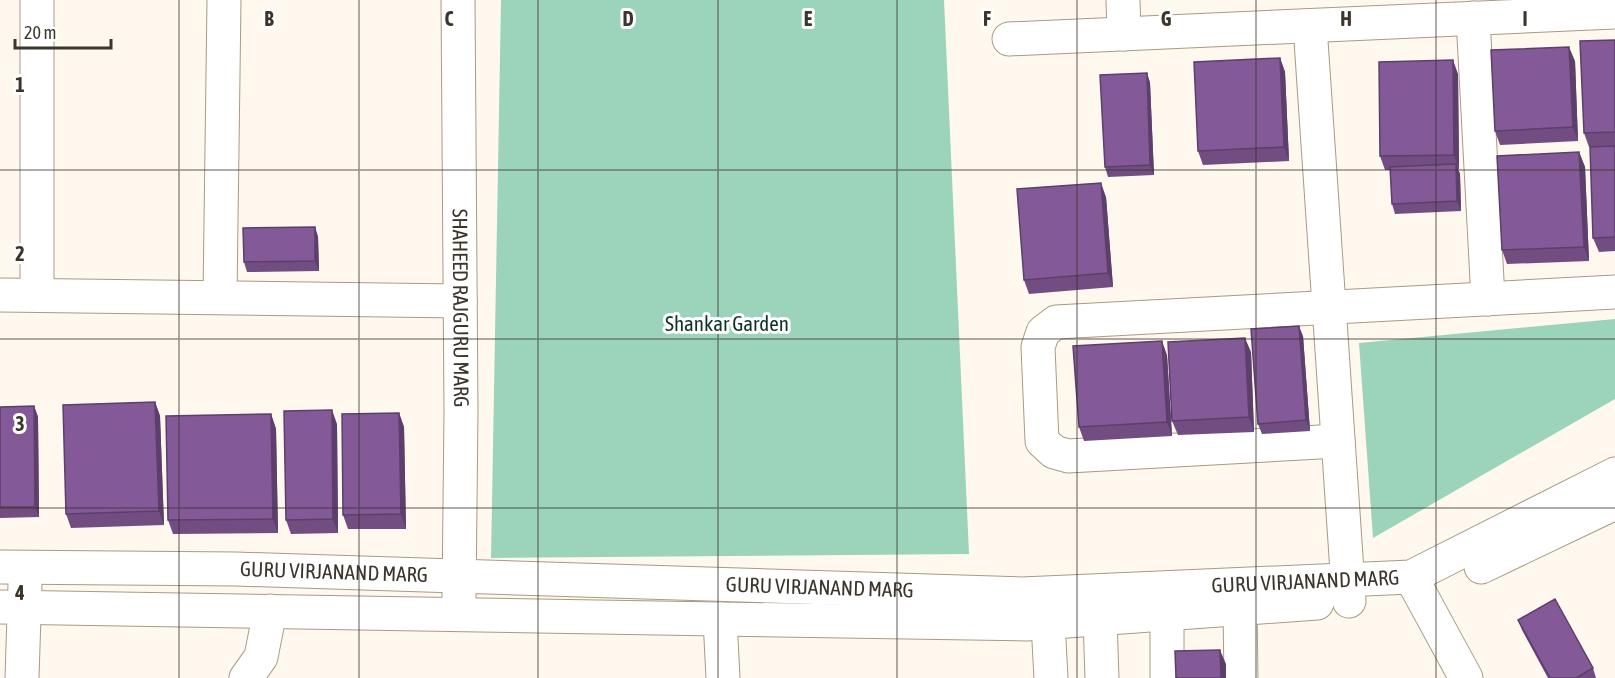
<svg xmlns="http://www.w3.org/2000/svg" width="1615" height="678" viewBox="0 0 1615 678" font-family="'Asap Condensed',sans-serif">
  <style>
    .green { fill: #9bd4ba }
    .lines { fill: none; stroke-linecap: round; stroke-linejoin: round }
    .minor-casing { stroke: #a99a83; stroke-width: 35 }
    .minor { stroke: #fff; stroke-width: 33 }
    .wall { fill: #714d82 }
    .shaded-wall { fill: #5c3f6a }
    .building { fill: #835a97; stroke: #5c3f6a; stroke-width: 1.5 }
    .grid { fill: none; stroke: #3b352c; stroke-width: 1.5; stroke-opacity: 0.55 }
    .labels { text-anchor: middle; stroke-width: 6; stroke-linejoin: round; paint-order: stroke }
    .street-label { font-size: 21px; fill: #3b352c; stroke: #fff }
    .park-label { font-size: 21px; fill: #0a3425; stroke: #fff }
    .grid-label { font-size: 20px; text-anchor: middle; font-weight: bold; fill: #3b352c; stroke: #fff; stroke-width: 6; stroke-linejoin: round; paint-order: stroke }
  </style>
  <rect width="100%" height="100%" fill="#fff8ee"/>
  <path class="green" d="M501 0H944L969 554 491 558Z
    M1615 319V399L1373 538 1359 343Z"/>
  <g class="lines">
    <g class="minor-casing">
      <g id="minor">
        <path id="s1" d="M458 0 461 411 459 598"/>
        <path d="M1123 0 1124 34"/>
        <path d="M1473 18 1488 299"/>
        <path d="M1310 26 1349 601"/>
        <path d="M1009 39 1615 12"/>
        <path d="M0 295 460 301"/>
        <path d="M37 295V0"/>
        <path d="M220 297 224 0"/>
        <path d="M1338 441 1068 456 1054 452 1042 441 1038 347 1043 332 1056 322 1615 292"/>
        <path id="s2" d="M0 567 236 569 1022 594 1411 577 1615 474"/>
        <path d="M1481 567 1615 503"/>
        <path d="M1411 577 1466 678"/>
        <path d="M0 607 1026 624 1317 603"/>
        <path d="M1240 609 1241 678"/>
        <path d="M1167 614V678"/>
        <path d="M720 619 723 678"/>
        <path d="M1100 619 1102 678"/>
        <path d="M1048 623 1051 678"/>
        <path d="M22 678 25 584"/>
        <path d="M246 678 261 657 270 611"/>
      </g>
    </g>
    <use href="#minor" class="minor"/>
  </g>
  <path class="wall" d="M1615 40V251L1599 252 1593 238 1591 147H1589L1584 133Z
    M1280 58 1285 72 1289 161 1203 165 1198 151Z
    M1575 61 1578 141 1500 145 1495 131Z
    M1147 73 1150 83 1154 175 1108 177 1105 167Z
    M1458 74 1459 169H1458L1460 174 1461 211 1395 214 1392 204 1390 170H1385L1380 156Z
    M1579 152 1585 167 1589 261 1507 264 1502 250Z
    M1106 197 1113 287 1029 294 1024 280Z
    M315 227 318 237 319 271 247 272 244 262Z
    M1303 336 1310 431 1262 434 1258 424Z
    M1251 352 1254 432 1178 435 1172 421Z
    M1167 355 1172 436 1084 441 1079 427Z
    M155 402 160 416 164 525 71 528 66 514Z
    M34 406 38 417 39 517 0 518V407Z
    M399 413 404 427 406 529H348L343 515Z
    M271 414 276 429 278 533 173 534 168 520Z
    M337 424 338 533 291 534 286 520Z
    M1518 620 1593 668 1596 678H1548L1522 630Z"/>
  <path class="shaded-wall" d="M1569 47 1575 61 1578 141 1573 127Z
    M1280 58 1285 72 1289 161 1284 147Z
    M1453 60 1458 74 1459 169 1454 155Z
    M1147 73 1150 83 1154 175 1150 165Z
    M1579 152 1585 167 1589 261 1584 247Z
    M1456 164 1460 174 1461 211 1457 201Z
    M1101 183 1106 197 1113 287 1108 273Z
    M315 227 318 237 319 271 315 261Z
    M1299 326 1303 336 1310 431 1306 420Z
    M1245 338 1251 352 1254 432 1249 417Z
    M1162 341 1167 355 1172 436 1167 422Z
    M155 402 160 416 164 525 159 511Z
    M34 406 38 417 39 517 35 507Z
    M332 410 337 424 338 533 333 519Z
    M399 413 404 427 406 529 401 514Z
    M271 414 276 429 278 533 273 519Z
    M1220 650 1226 664V678H1221Z"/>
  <path class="building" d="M1615 40V132L1584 133 1580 41Z
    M1569 47 1573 127 1495 131 1491 50Z
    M1280 58 1284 147 1198 151 1194 62Z
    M1453 60 1454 155 1380 156 1379 62Z
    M1147 73 1150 165 1105 167 1100 75Z
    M1615 146V237L1593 238 1590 147Z
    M1579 152 1584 247 1502 250 1497 156Z
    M1456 164 1457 201 1392 204 1390 167Z
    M1101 183 1108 273 1024 280 1017 189Z
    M315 227V261L244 262 243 228Z
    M1299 326 1306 420 1258 424 1251 329Z
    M1245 338 1249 417 1172 421 1168 342Z
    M1162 341 1167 422 1079 427 1073 346Z
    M155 402 159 511 66 514 63 405Z
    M34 406 35 507H0V407Z
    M332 410 333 519 286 520 284 411Z
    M399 413 401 514 343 515 342 414Z
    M271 414 273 519 168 520 166 416Z
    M1555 599 1593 668 1576 678H1550L1518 620Z
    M1220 650 1221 678H1176L1175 651Z"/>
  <path class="grid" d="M179 0V678M359 0V678M538 0V678M718 0V678M897 0V678M1077 0V678M1256 0V678M1436 0V678M0 170H1615M0 339H1615M0 508H1615"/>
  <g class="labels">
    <g class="street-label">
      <text dy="7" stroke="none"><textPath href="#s1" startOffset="308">SHAHEED RAJGURU MARG</textPath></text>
      <text dy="7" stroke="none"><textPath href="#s2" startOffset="334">GURU VIRJANAND MARG</textPath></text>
      <text dy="7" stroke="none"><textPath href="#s2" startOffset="1306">GURU VIRJANAND MARG</textPath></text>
      <text dy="7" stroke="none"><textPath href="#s2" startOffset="820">GURU VIRJANAND MARG</textPath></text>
    </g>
    <g class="park-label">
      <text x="727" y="331">Shankar Garden</text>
    </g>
  </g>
  <g class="grid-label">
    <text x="269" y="26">B</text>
    <text x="449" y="26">C</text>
    <text x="628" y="26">D</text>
    <text x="808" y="26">E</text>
    <text x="987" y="26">F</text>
    <text x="1166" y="26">G</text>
    <text x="1346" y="26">H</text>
    <text x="1525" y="26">I</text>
    <text x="20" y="92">1</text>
    <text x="20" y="261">2</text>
    <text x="20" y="431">3</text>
    <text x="20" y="600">4</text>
  </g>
  <path d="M15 39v9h96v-9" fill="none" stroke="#3b352c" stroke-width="3"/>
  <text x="24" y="39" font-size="18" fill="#3b352c" stroke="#ffffff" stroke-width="4.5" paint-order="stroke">20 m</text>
</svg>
